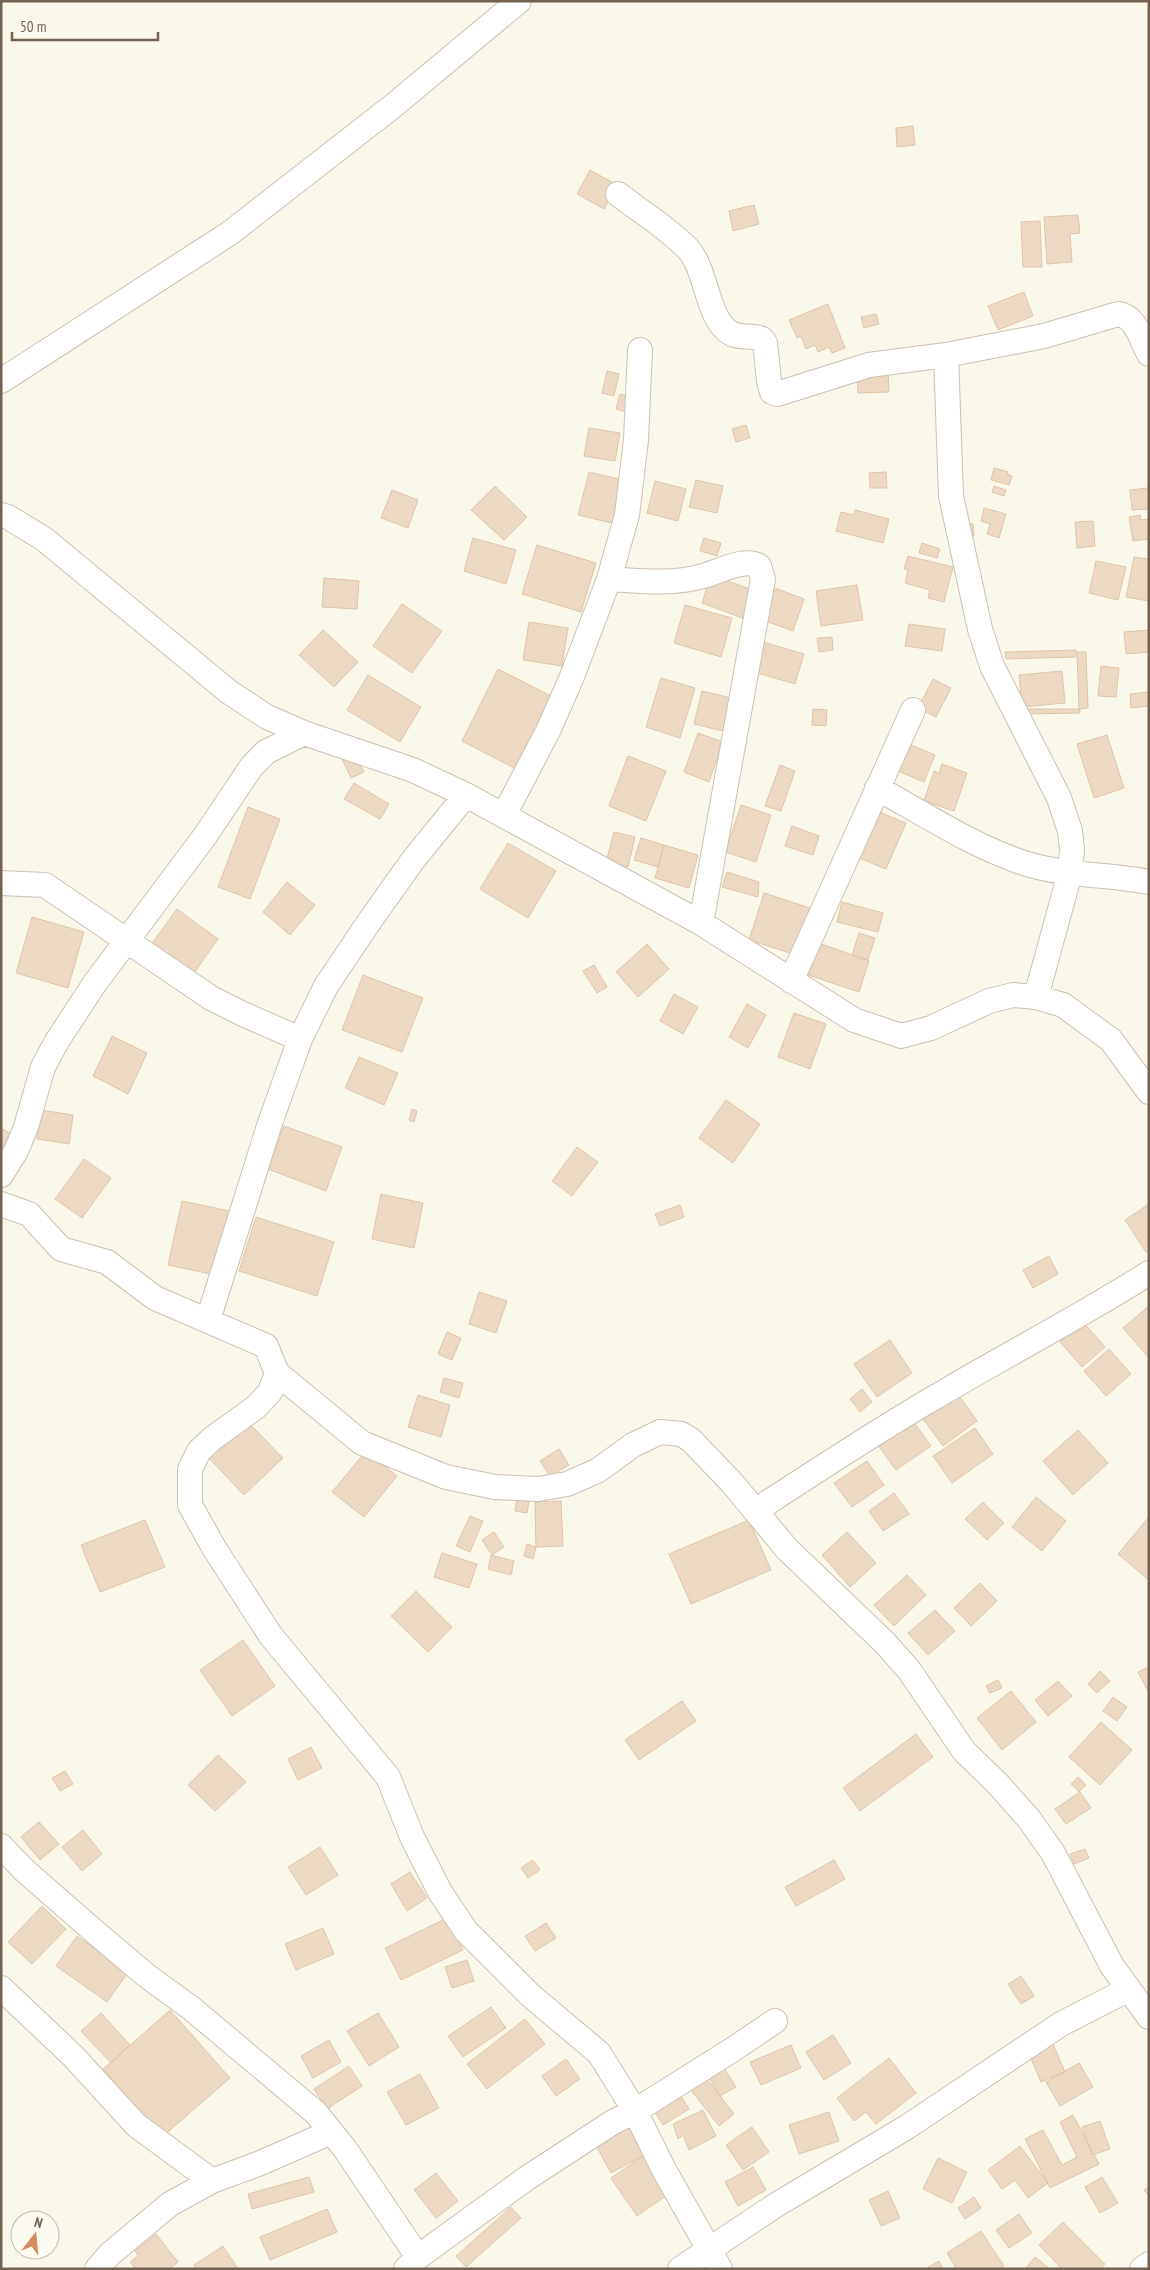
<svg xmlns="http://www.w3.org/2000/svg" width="1150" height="2270" viewBox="0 0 1150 2270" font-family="'PT Sans Narrow',sans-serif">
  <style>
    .building { fill: #ebd9c4; stroke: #dec5a8 }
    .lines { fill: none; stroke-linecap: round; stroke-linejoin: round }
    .minor-casing { stroke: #ccc1b2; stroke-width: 26 }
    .minor { stroke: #fff; stroke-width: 24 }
  </style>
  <rect width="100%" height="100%" fill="#faf7eb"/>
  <path class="building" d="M913 126 915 145 897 147 896 128Z
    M590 170 617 185 604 209 577 194Z
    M754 205 759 224 733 231 729 211Z
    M1078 215 1080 233 1070 234 1072 262 1047 264 1044 217Z
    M1040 221 1042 267H1023L1021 222Z
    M1024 292 1033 316 998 330 988 306Z
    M828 304 845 348 832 353 829 347 818 352 815 345 806 349 801 336 797 338 789 320Z
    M876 314 879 324 864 328 861 317Z
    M888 369 889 392 858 393 857 370Z
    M607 371 619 374 614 396 602 393Z
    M620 394 634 398 630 413 616 409Z
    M746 425 750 438 736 442 732 429Z
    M589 428 620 433 615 461 584 456Z
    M994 468 1008 472 1007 474 1012 476 1009 485 991 480Z
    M589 472 627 481 616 524 578 515Z
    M886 472 887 488H870L869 473Z
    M696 480 723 486 717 513 689 507Z
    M655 481 686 489 678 521 647 513Z
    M495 486 527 517 504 540 471 510Z
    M994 486 1006 490 1004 496 992 492Z
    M1148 488 1149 509 1132 510 1130 490Z
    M392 490 418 500 408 528 381 518Z
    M984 508 1006 514 999 538 987 534 990 524 981 521Z
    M855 510 889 519 883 543 836 531 841 512 853 515Z
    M1140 515 1141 520 1149 519V539L1133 541 1129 517Z
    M1093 521 1095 546 1077 548 1075 522Z
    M965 524H973L974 536H966Z
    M473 538 516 550 506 584 464 571Z
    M704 538 721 543 717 556 700 551Z
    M922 543 940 549 937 558 919 553Z
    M537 545 596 563 581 612 522 594Z
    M908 556 953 567 944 602 928 598 930 590 905 583 908 570 904 569Z
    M1134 557 1149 559V604V601L1126 597Z
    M1096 561 1126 567 1118 600 1089 593Z
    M711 575 758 592 745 619 702 603Z
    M324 578 359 581 357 609 322 607Z
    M857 585 863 620 821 626 816 591Z
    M772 587 804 599 793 631 760 619Z
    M402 604 442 631 412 673 373 646Z
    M685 605 732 618 721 657 674 643Z
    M529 622 568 628 562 666 523 660Z
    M909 624 945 629 942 651 905 646Z
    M323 630 358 662 334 687 299 655Z
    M1149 630V652L1126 654 1124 632Z
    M832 637 833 650 819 652 817 638Z
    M763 642 804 654 795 684 754 672Z
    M1076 650V657L1006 659 1005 652Z
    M1077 652H1086L1088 708 1079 709Z
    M1101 666 1119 668 1116 697 1098 696Z
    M498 669 555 698 518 770 462 741Z
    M1062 671 1065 703 1022 707 1019 675Z
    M368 675 421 707 400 742 347 710Z
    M661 678 695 688 680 738 646 727Z
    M933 679 951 688 936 717 918 708Z
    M702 691 735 699 727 732 694 724Z
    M1149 692V706L1131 708 1130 694Z
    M813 709 827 710 826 726 812 725Z
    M1024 709H1080V713L1024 714Z
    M698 733 723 742 709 782 684 772Z
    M1107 735 1124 788 1094 798 1077 744Z
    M909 744 935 755 924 782 898 771Z
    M354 753 364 772 351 778 342 759Z
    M628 756 666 771 646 821 609 806Z
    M942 764 967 773 954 811 924 801 934 771 939 773Z
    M780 765 795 771 781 811 765 806Z
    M354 783 389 804 380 819 344 799Z
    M741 805 771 815 756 862 725 852Z
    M248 807 280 819 250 899 218 887Z
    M879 812 906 823 886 869 859 858Z
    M792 826 819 836 813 855 785 846Z
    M614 832 635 837 628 867 606 862Z
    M641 838 664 845 658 867 634 860Z
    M508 843 556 871 528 918 480 889Z
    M664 845 698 855 689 888 655 878Z
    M727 872 759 882 758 897 722 887Z
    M287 882 315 905 290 935 263 912Z
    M764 893 810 908 796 955 749 940Z
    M842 902 883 913 878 932 837 922Z
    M177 909 218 939 189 980 147 950Z
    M32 917 84 932 68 988 16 973Z
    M859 933 875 938 868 960 852 955Z
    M819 943 869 961 859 992 808 975Z
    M647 944 669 969 638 997 616 972Z
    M594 965 607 987 597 993 583 971Z
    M363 975 423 998 402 1052 342 1030Z
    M674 994 698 1007 683 1034 660 1021Z
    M747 1004 766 1015 748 1048 729 1037Z
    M794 1013 826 1024 810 1069 778 1057Z
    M112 1036 147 1053 128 1094 93 1076Z
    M359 1057 398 1073 384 1105 345 1088Z
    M726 1100 760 1124 733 1163 699 1138Z
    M412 1109 417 1111 414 1122 409 1120Z
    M41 1110 73 1115 69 1144 37 1139Z
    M284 1126 342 1147 326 1191 268 1169Z
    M1 1128 16 1137 1 1163Z
    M577 1147 598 1162 572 1196 552 1181Z
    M84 1159 111 1178 82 1218 55 1199Z
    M381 1194 423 1203 414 1248 372 1239Z
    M182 1201 234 1212 220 1276 168 1265Z
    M1149 1204V1250L1146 1252 1125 1220Z
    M680 1205 684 1217 660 1226 655 1214Z
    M256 1217 334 1242 317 1296 239 1271Z
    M1049 1256 1058 1274 1033 1288 1023 1270Z
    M479 1292 507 1301 496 1333 469 1324Z
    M1149 1306V1358L1123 1328Z
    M1083 1322 1105 1347 1082 1367 1060 1342Z
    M447 1332 461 1338 452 1360 438 1354Z
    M890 1340 912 1373 877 1397 854 1364Z
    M1109 1349 1131 1374 1106 1396 1084 1371Z
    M444 1378 463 1383 459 1398 440 1392Z
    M862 1389 872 1402 860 1412 850 1399Z
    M955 1390 977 1421 943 1446 921 1416Z
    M418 1395 450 1405 441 1437 408 1427Z
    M910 1417 931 1446 896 1470 875 1441Z
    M245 1419 283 1458 244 1495 206 1455Z
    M975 1428 993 1454 952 1483 933 1456Z
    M1078 1430 1108 1463 1073 1495 1043 1461Z
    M559 1449 569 1465 550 1476 540 1461Z
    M366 1451 397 1476 364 1517 332 1492Z
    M867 1461 884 1485 852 1507 834 1483Z
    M894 1493 909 1514 883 1531 869 1511Z
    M1036 1497 1066 1521 1042 1551 1012 1527Z
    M517 1499 529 1502 527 1513 515 1511Z
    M561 1501 563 1546 536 1547 535 1502Z
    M983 1502 1004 1523 987 1540 965 1519Z
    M470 1516 483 1521 470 1552 456 1546Z
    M1149 1517V1580L1118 1554Z
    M145 1520 165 1567 100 1592 81 1545Z
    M749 1520 771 1570 691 1604 669 1554Z
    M494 1532 504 1547 492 1555 482 1540Z
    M847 1532 876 1563 850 1587 822 1555Z
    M527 1544 536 1547 533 1559 524 1556Z
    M442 1553 477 1564 469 1588 434 1577Z
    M491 1555 514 1561 511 1575 488 1569Z
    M907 1575 926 1595 894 1626 874 1605Z
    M980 1583 997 1601 971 1626 954 1608Z
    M416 1591 452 1627 428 1652 391 1616Z
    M935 1610 955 1631 928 1655 908 1633Z
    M243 1640 275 1686 232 1716 200 1670Z
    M1149 1667V1690L1148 1691 1138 1672Z
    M1100 1671 1110 1681 1097 1693 1088 1684Z
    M998 1680 1002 1688 990 1693 986 1686Z
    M1058 1681 1072 1696 1048 1716 1035 1700Z
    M1011 1691 1036 1722 1002 1750 977 1718Z
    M1113 1697 1127 1707 1117 1721 1103 1711Z
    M682 1701 696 1721 639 1760 625 1740Z
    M1101 1722 1132 1750 1100 1785 1069 1757Z
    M916 1734 933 1757 860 1811 843 1788Z
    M311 1747 322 1768 298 1780 288 1759Z
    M218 1755 246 1782 215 1811 188 1785Z
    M65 1771 73 1784 60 1791 52 1778Z
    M1078 1777 1086 1785 1079 1792 1071 1784Z
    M1080 1792 1091 1808 1066 1824 1055 1809Z
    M39 1822 59 1844 40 1860 21 1837Z
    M83 1830 102 1854 82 1871 62 1847Z
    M320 1847 338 1875 306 1895 288 1867Z
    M1085 1849 1089 1858 1074 1864 1070 1854Z
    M533 1860 540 1870 528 1878 521 1868Z
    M834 1860 845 1879 796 1906 785 1887Z
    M410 1872 427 1898 407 1911 391 1884Z
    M42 1906 66 1929 32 1964 8 1942Z
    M447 1918 463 1950 401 1980 385 1948Z
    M546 1923 556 1938 535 1951 525 1936Z
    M323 1928 334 1954 296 1970 285 1944Z
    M77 1936 128 1972 107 2002 56 1966Z
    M467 1960 474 1981 452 1988 445 1967Z
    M1021 1976 1034 1996 1021 2004 1008 1984Z
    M491 2007 506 2028 463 2057 448 2036Z
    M170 2010 230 2078 162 2137 103 2069Z
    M101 2013 130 2045 111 2063 81 2031Z
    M378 2013 399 2047 369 2066 347 2031Z
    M525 2019 545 2044 487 2089 467 2064Z
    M833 2035 851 2063 824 2080 806 2052Z
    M329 2040 341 2062 313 2078 301 2056Z
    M1053 2044 1065 2072 1041 2082 1029 2054Z
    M791 2045 801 2068 761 2085 750 2062Z
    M889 2058 916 2093 876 2124 866 2112 854 2121 837 2098Z
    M566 2059 580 2079 556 2096 542 2076Z
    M721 2063 736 2087 720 2096 706 2072Z
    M1079 2063 1093 2087 1060 2106 1046 2082Z
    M349 2066 362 2086 327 2109 314 2089Z
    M420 2074 439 2108 406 2125 387 2092Z
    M703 2074 734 2114 719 2126 687 2085Z
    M680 2094 689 2109 663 2125 654 2111Z
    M703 2110 716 2136 689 2150 683 2135 678 2139 673 2124Z
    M829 2112 839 2141 799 2154 789 2125Z
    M1073 2115 1099 2164 1050 2188 1025 2139 1043 2130 1062 2165 1077 2157 1060 2122Z
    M1100 2121 1110 2149 1092 2155 1082 2127Z
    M627 2124 644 2155 611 2173 594 2142Z
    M752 2127 769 2152 743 2170 726 2145Z
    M1020 2146 1048 2183 1028 2198 1015 2180 1002 2189 988 2170Z
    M644 2155 670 2193 637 2216 611 2178Z
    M938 2158 967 2172 952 2203 923 2189Z
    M753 2167 766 2190 738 2206 725 2182Z
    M436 2173 458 2201 436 2218 414 2190Z
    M309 2177 314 2192 252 2209 248 2194Z
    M1102 2177 1118 2203 1100 2213 1085 2187Z
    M1149 2186V2196L1144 2190Z
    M888 2191 900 2218 881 2226 869 2200Z
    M974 2197 981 2208 965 2219 958 2208Z
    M511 2207 521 2218 466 2267 456 2256Z
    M327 2209 337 2232 270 2260 260 2237Z
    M1019 2214 1032 2233 1009 2248 996 2230Z
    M1063 2222 1105 2264 1100 2269H1062L1039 2245Z
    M981 2231 1004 2266 999 2269H957L947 2253Z
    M156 2234 178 2262 169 2269H136L130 2262 138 2256 135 2251Z
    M223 2246 238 2269H197L194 2265Z
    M1035 2257 1050 2269H1025Z
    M939 2261 943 2269H925Z"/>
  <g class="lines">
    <g class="minor-casing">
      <path id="minor" d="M618 194C641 212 668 228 688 249 708 271 706 320 732 334 741 338 753 335 762 339L765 343 769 381 772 392 777 394 790 390 869 365 946 355 1044 336 1118 314C1136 316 1141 340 1149 354
        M946 355 951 496 980 629 992 666 1059 798 1070 831 1072 849 1070 873 1036 997
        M1 381 230 233 393 106 519 1
        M1 515 8 517 44 539 229 692 267 717 304 733 413 770 466 795 701 923 854 1020 901 1036 931 1028 989 1001 1013 995 1036 997 1063 1005 1111 1040 1149 1092
        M609 579C640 581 672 585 703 576 718 572 745 557 759 566L763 579 701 923
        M877 788C926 815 974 847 1027 864 1067 876 1109 874 1149 882
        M504 815 548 731 571 679 609 579 627 515 636 440 640 350
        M1 883 45 885 211 998 243 1014 300 1039
        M791 981 913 710
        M1 1175 16 1151 26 1127 43 1067 57 1041 95 983 205 836 252 766 266 752 304 733
        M1 1204 29 1214 61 1249 107 1262 155 1298 266 1346 277 1373 270 1392 256 1407 213 1438 199 1451 190 1469V1505L214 1548 271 1636 388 1777 412 1837 440 1892 466 1931 530 1995 599 2053 635 2111 663 2168 720 2269
        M208 1320 270 1123 300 1039 326 986 369 922 413 860 466 795
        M277 1373 362 1443 446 1477 495 1487 538 1489 567 1484 597 1471 633 1445 660 1432 681 1434 691 1440 733 1484 787 1549 885 1643 909 1670 964 1751 997 1783 1029 1819 1053 1853 1112 1966 1149 2017
        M755 1511C813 1473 872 1434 932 1399 1004 1356 1078 1318 1149 1273
        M1 1846 24 1870 95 1932 147 1976 191 2008 316 2113 345 2149 418 2257
        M1 1988 73 2056 136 2125 212 2181
        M97 2269 110 2254 170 2204 212 2181 258 2164 331 2132
        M406 2269 418 2257 527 2178 613 2122 635 2111 732 2050 775 2021
        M680 2269 776 2205 907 2127 1061 2024 1129 1989
        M1142 2269 1149 2264"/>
    </g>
    <use href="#minor" class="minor"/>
  </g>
  <rect width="1150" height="2270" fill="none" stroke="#736251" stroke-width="5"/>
  <g transform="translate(35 2235) rotate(16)"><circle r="24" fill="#fdfaf1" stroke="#c6bdb1"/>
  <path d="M0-4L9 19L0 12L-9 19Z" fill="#d58c5f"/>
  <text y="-8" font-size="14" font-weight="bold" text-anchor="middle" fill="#736251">N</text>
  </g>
  <path d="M12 32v8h146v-8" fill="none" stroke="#736251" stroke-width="2.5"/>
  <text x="20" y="32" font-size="15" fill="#736251" stroke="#fdfaf1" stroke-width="4" paint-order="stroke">50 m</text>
</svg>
